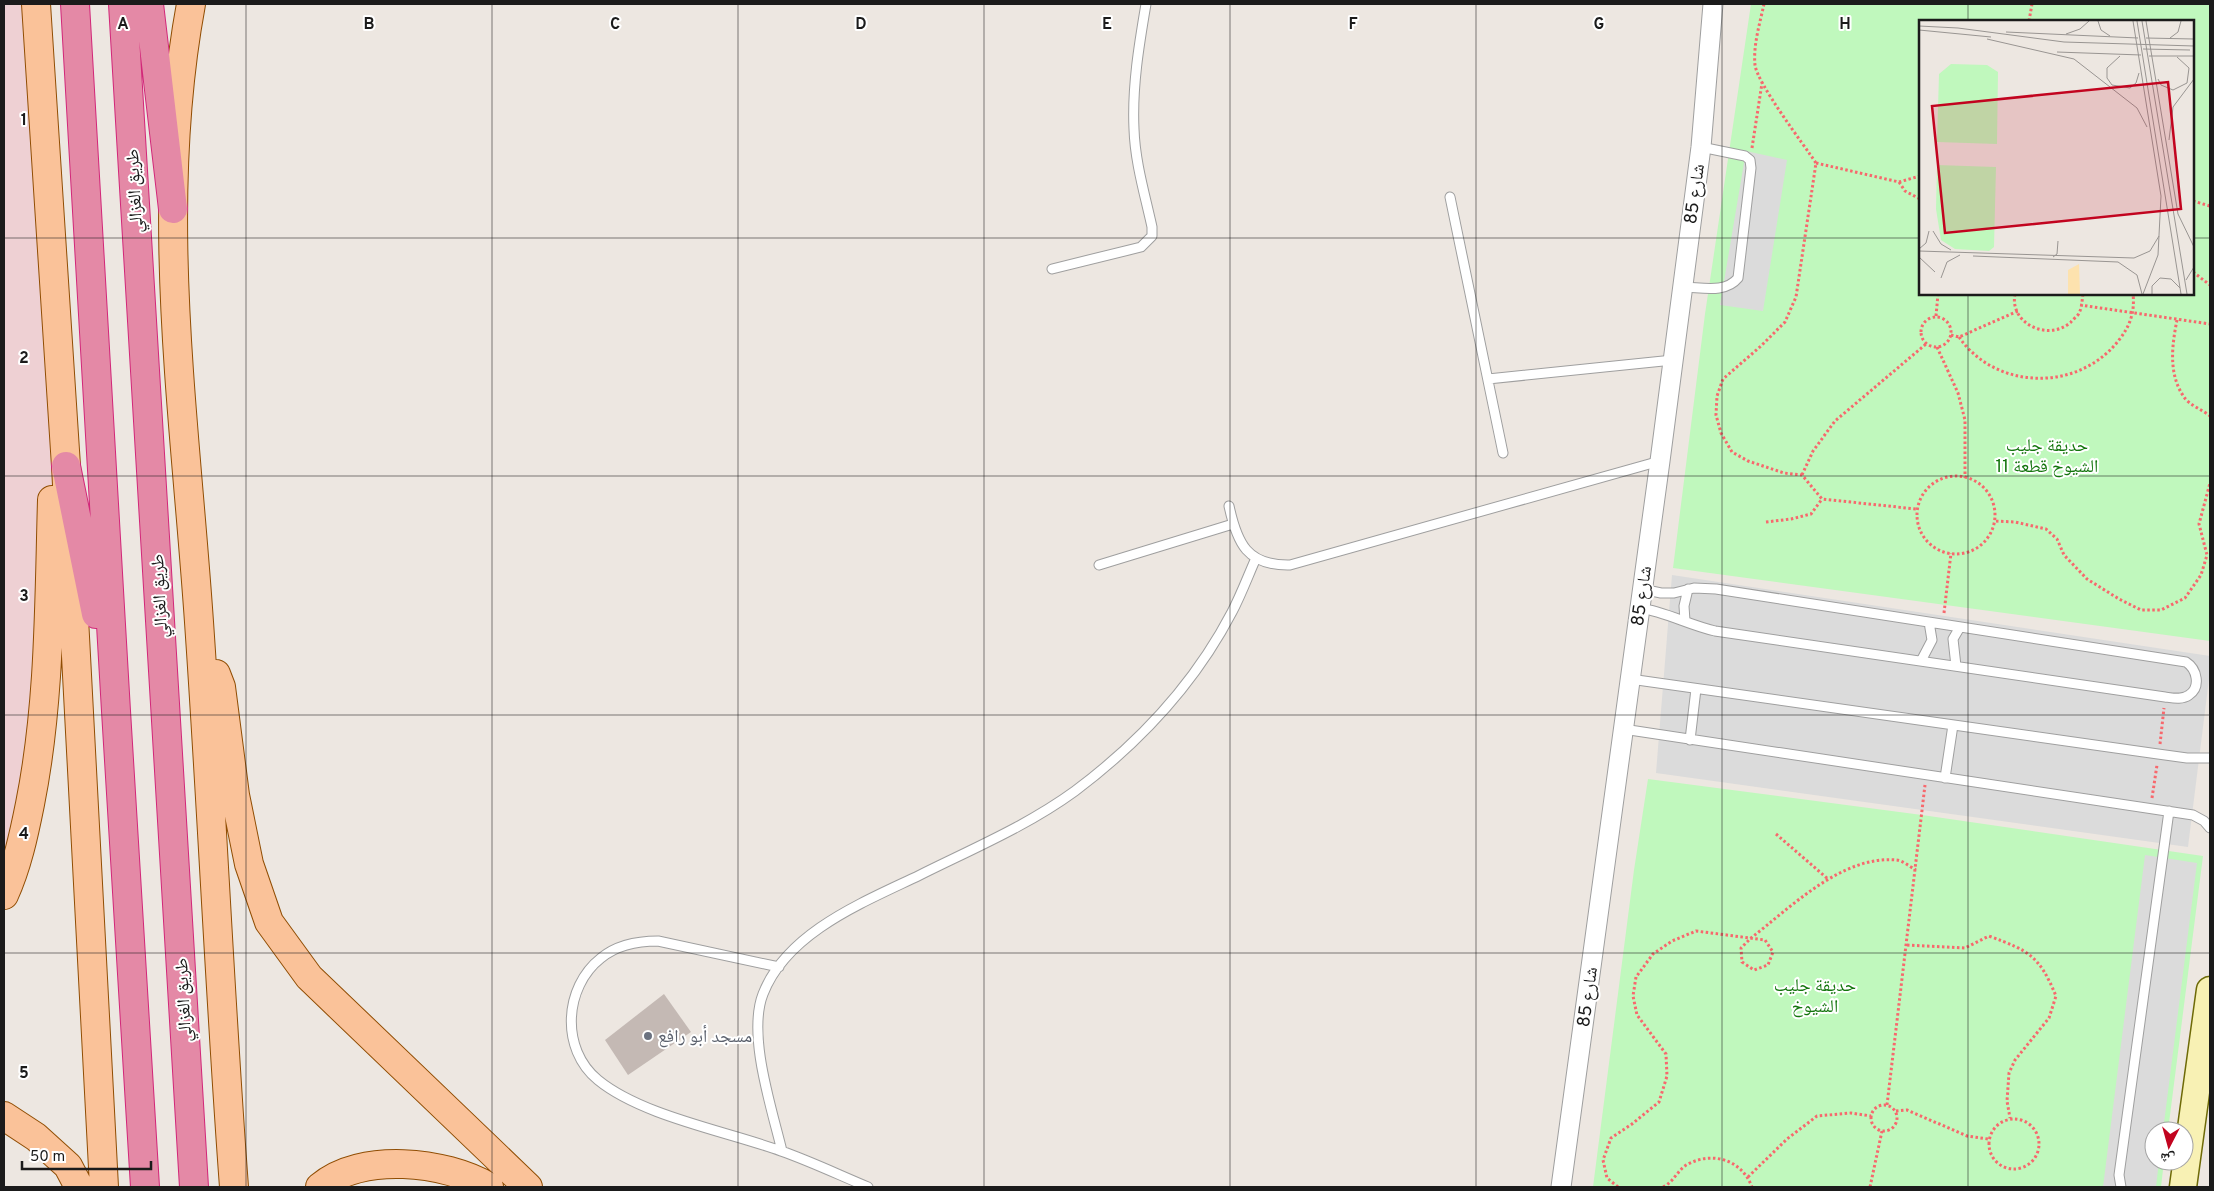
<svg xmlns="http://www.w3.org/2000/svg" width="2214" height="1191" viewBox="0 0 2214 1191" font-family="Overpass,'Noto Naskh Arabic',sans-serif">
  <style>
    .commercial { fill: #eed0d3 }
    .park { fill: #c0f8bd; fill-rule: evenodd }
    .parking { fill: #dbdbdb }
    .building { fill: #c4b9b4 }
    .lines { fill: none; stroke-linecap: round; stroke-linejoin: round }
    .lane-casing { stroke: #9f9f9f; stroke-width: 11 }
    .street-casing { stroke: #9f9f9f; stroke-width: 21 }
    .secondary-casing { stroke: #6e6a07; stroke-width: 29 }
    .primary-casing { stroke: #904d03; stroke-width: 30 }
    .highway-casing { stroke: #d22779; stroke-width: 30 }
    .path { stroke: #f7686d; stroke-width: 3; stroke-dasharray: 2.5 2.5; stroke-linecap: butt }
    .lane { stroke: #fff; stroke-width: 9 }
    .street { stroke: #fff; stroke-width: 19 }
    .secondary { stroke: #f8f1b4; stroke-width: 26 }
    .primary { stroke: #fac299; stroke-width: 28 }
    .highway { stroke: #e489a6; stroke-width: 28 }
    .grid { fill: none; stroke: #1b1b1b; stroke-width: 1; stroke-opacity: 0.55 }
    .worship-dot { fill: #6b7280; stroke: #fff; stroke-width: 2 }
    .labels { text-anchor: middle; stroke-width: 4; stroke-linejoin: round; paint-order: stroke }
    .street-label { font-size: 18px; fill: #1b1b1b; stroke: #fff }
    .park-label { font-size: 18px; fill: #13750d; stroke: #fff }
    .worship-label { font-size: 18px; fill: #5b616d; stroke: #fff; text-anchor: start }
    .inset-road { fill: none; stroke: #999592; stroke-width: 1 }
    .view { fill: #c2041f; fill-opacity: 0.15; stroke: #c2041f; stroke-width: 2.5 }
    .inset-edge { fill: none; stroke: #1b1b1b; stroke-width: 2.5 }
    .grid-label { font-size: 16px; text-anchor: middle; font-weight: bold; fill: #1b1b1b; stroke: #fff; stroke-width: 4; stroke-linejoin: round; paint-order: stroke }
  </style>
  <rect width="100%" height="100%" fill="#ede7e1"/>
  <path class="commercial" d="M4 4H36L57 317 46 687 4 895Z"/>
  <path class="park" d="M1751 4H2210V641L1673 568 1705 314ZM1920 21H2193V294H1920Z
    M1648 779 1922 815 2203 856 2168 1131H2154V1161H2164L2161 1187H1593L1634 870Z"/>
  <path class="parking" d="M1746 151 1787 160 1763 311 1720 305Z
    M1672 575 2210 656V671L2188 847 1656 773Z
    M2145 855 2197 863 2163 1131H2154V1161H2159L2156 1187H2103Z"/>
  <path class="building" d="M664 994 691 1032 628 1075 605 1040Z"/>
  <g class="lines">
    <g class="lane-casing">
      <path id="lane" d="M1450 197 1503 453
        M1052 269 1141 247 1152 236V227C1145 195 1135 162 1134 129 1132 87 1139 45 1146 4
        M1682 287C1701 287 1725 294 1738 278L1751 168 1750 160 1745 156 1701 147
        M1488 379 1673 360
        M1229 506C1237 543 1247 566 1290 565L1660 461
        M1099 565 1233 524
        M1640 608C1666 612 1689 625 1715 631L2165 697C2173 698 2182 700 2189 695 2201 687 2197 669 2186 662L1716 589 1694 588 1674 593H1661L1642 589
        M1685 621 1684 606 1688 589
        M1921 661 1932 640 1929 622
        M1956 666 1953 639 1960 627
        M1630 679 2158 754 2187 758H2210
        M1623 729 2193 815 2204 821 2210 828
        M1690 740 1696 689
        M1945 778 1953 725
        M779 967 658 941C638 941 618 944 601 958 564 987 560 1049 598 1080 642 1116 726 1131 781 1151 810 1161 839 1175 868 1187
        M782 1151C772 1109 747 1035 763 994 787 932 864 902 920 875 972 849 1027 826 1075 791 1139 743 1195 683 1232 612 1241 595 1248 576 1256 558
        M2121 1187 2119 1175 2169 811"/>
    </g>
    <g class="street-casing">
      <path id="street" d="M1561 1187 1660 461 1701 147 1713 4"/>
    </g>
    <g class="secondary-casing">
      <path id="secondary" d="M2183 1187 2210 990"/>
    </g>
    <g class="primary-casing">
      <path id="primary" d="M36 4 66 466 104 1187
        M191 4C153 209 185 416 199 622 212 810 220 999 234 1187
        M216 674 221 687 235 795 249 864 269 922 309 977 528 1187
        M4 895C17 867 24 834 30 804 50 704 49 602 52 500
        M4 1116 36 1137 68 1166 79 1187
        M320 1187C361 1152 445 1161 489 1187"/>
    </g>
    <g class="highway-casing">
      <path id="highway" d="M75 4 116 711 145 1187
        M123 4 194 1187
        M149 4 173 209
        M66 466 96 614"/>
    </g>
    <path class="path" d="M1764 4C1760 23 1753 45 1755 65 1757 83 1804 145 1816 163L1796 297 1785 322 1761 346 1723 379 1717 396 1716 415 1721 433 1732 452 1748 461 1784 473 1802 475 1822 499 1916 509
      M2029 21 2032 4
      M1752 148 1762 83
      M1816 163 1899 182 1920 176
      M1899 182 1905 191 1920 199
      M2193 201 2210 206
      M2193 272 2210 285
      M2015 294C2009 324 2049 342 2071 322 2073 319 2078 316 2079 313 2082 308 2082 300 2083 294
      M2080 305 2210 324
      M1936 316 1938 294
      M1921 332a15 15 0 1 1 30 0a15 15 0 1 1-30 0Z
      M2177 320C2172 345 2168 374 2184 397 2189 405 2203 410 2210 416
      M1951 335 1959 337 2018 311
      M1959 337C1996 391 2079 392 2119 340 2130 326 2135 312 2133 294
      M1937 347 1958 393 1965 420V478
      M1802 475 1813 451 1835 421 1926 344
      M1917 515a39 39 0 1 1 78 0a39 39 0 1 1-78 0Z
      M1996 521 2015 522 2046 529 2057 539 2064 555 2087 579 2119 599 2141 610H2161L2185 598 2201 575 2207 555 2199 524 2210 483
      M1766 522 1791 519 1811 514 1822 499
      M1944 613 1951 553
      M2160 744 2164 708
      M2152 798 2157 765
      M1776 834 1828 879
      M1907 945 1965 948 1989 936C2029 951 2039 955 2056 996L2049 1018 2015 1060 2009 1073 2007 1101 2010 1118
      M1887 1105 1925 785
      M1871 1118a13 13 0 1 1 26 0a13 13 0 1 1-26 0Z
      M1896 1111 1907 1110 1967 1136 1988 1139
      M1989 1144a25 25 0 1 1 50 0a25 25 0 1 1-50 0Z
      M1748 1177 1787 1139 1817 1116 1851 1113 1871 1116
      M1618 1187 1607 1178 1603 1160 1611 1138 1632 1124 1659 1102 1667 1076 1666 1054 1637 1015 1633 996 1636 977 1653 954 1672 941 1696 931 1765 940 1773 952 1768 965 1754 970 1742 962 1741 948 1751 938C1790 908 1842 855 1896 860 1902 860 1910 867 1916 870
      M1663 1187C1674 1182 1678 1169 1688 1164 1713 1151 1742 1160 1752 1187
      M1870 1187 1882 1131"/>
    <use href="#lane" class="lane"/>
    <use href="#street" class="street"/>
    <use href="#secondary" class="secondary"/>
    <use href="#primary" class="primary"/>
    <use href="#highway" class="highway"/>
  </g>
  <path class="grid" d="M246 4V1187M492 4V1187M738 4V1187M984 4V1187M1230 4V1187M1476 4V1187M1722 4V1187M1968 4V21M4 238H1920M2193 238H2210M1968 294V1187M4 476H2210M4 715H2210M4 953H2210"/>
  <circle class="worship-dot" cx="648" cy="1036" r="5"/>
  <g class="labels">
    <g class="street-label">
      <text transform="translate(134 191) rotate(-93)" y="6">طريق الغزالي</text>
      <text transform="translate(1694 194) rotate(-82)" y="6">شارع 85</text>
      <text transform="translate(159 596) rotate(-93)" y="6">طريق الغزالي</text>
      <text transform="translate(1641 596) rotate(-82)" y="6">شارع 85</text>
      <text transform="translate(1587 997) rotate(-82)" y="6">شارع 85</text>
      <text transform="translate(183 1000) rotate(-93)" y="6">طريق الغزالي</text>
    </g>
    <g class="park-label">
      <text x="2047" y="451">حديقة جليب<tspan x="2047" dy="21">الشيوخ قطعة 11</tspan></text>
      <text x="1815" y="991">حديقة جليب<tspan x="1815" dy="21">الشيوخ</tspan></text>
    </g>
    <g class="worship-label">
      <text x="658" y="1042">مسجد أبو رافع</text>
    </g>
  </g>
  <g transform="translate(1919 20)">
    <rect width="275" height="275" fill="#ede7e1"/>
    <path d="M160 244 161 274H149V250Z" fill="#fde2ae"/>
    <path d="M32 44 68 45 79 52 78 124 18 122 20 54ZM18 145 77 147 75 227 70 231 36 229 22 220 17 189Z" fill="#c0f8bd"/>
    <path class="inset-road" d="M179 1 182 10 191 16M214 1 242 176 239 235 224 274M218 1 262 274M223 1 268 274M227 1 259 194 275 227M0 6 39 8 145 22 275 26M0 10 72 17M87 12 219 18M147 14 161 9 170 1M227 18 275 19M251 18 259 12 262 1M68 19 155 39 218 88 228 107M224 29 271 30M138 32 222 35M201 36 188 48V58L193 65 211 68 217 63 220 53M230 36H275M239 59 242 65 254 70 268 63 270 48 258 37M250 120 254 87 275 59M14 211 22 224 32 230M0 229 7 223 10 211M0 231 215 238 231 231 240 216M54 236 199 242 218 255 223 274M0 237 16 252M134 237 138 234 139 221M22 258 28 242 41 235M267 260 275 247M233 274V266L241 258 252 259 261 268"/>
    <path class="view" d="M249 62 262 189 26 213 13 86Z"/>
    <rect width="275" height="275" class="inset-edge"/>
  </g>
  <g class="grid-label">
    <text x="123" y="29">A</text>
    <text x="369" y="29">B</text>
    <text x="615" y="29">C</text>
    <text x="861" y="29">D</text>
    <text x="1107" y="29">E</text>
    <text x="1353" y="29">F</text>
    <text x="1599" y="29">G</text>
    <text x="1845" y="29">H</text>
    <text x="24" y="125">1</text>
    <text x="24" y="363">2</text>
    <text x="24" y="601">3</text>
    <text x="24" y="839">4</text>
    <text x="24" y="1078">5</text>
  </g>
  <rect width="2214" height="1191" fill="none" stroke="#1b1b1b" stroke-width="10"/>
  <g transform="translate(2169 1146) rotate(186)"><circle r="24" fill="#ffffff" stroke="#a4a4a4"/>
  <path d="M0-4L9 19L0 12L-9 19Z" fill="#c2041f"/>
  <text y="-8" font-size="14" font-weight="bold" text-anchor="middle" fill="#1b1b1b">ش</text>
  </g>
  <path d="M22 1161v8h129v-8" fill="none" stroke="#1b1b1b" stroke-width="2.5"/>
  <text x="30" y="1161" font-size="15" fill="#1b1b1b" stroke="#ffffff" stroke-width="4" paint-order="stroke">50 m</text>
</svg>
